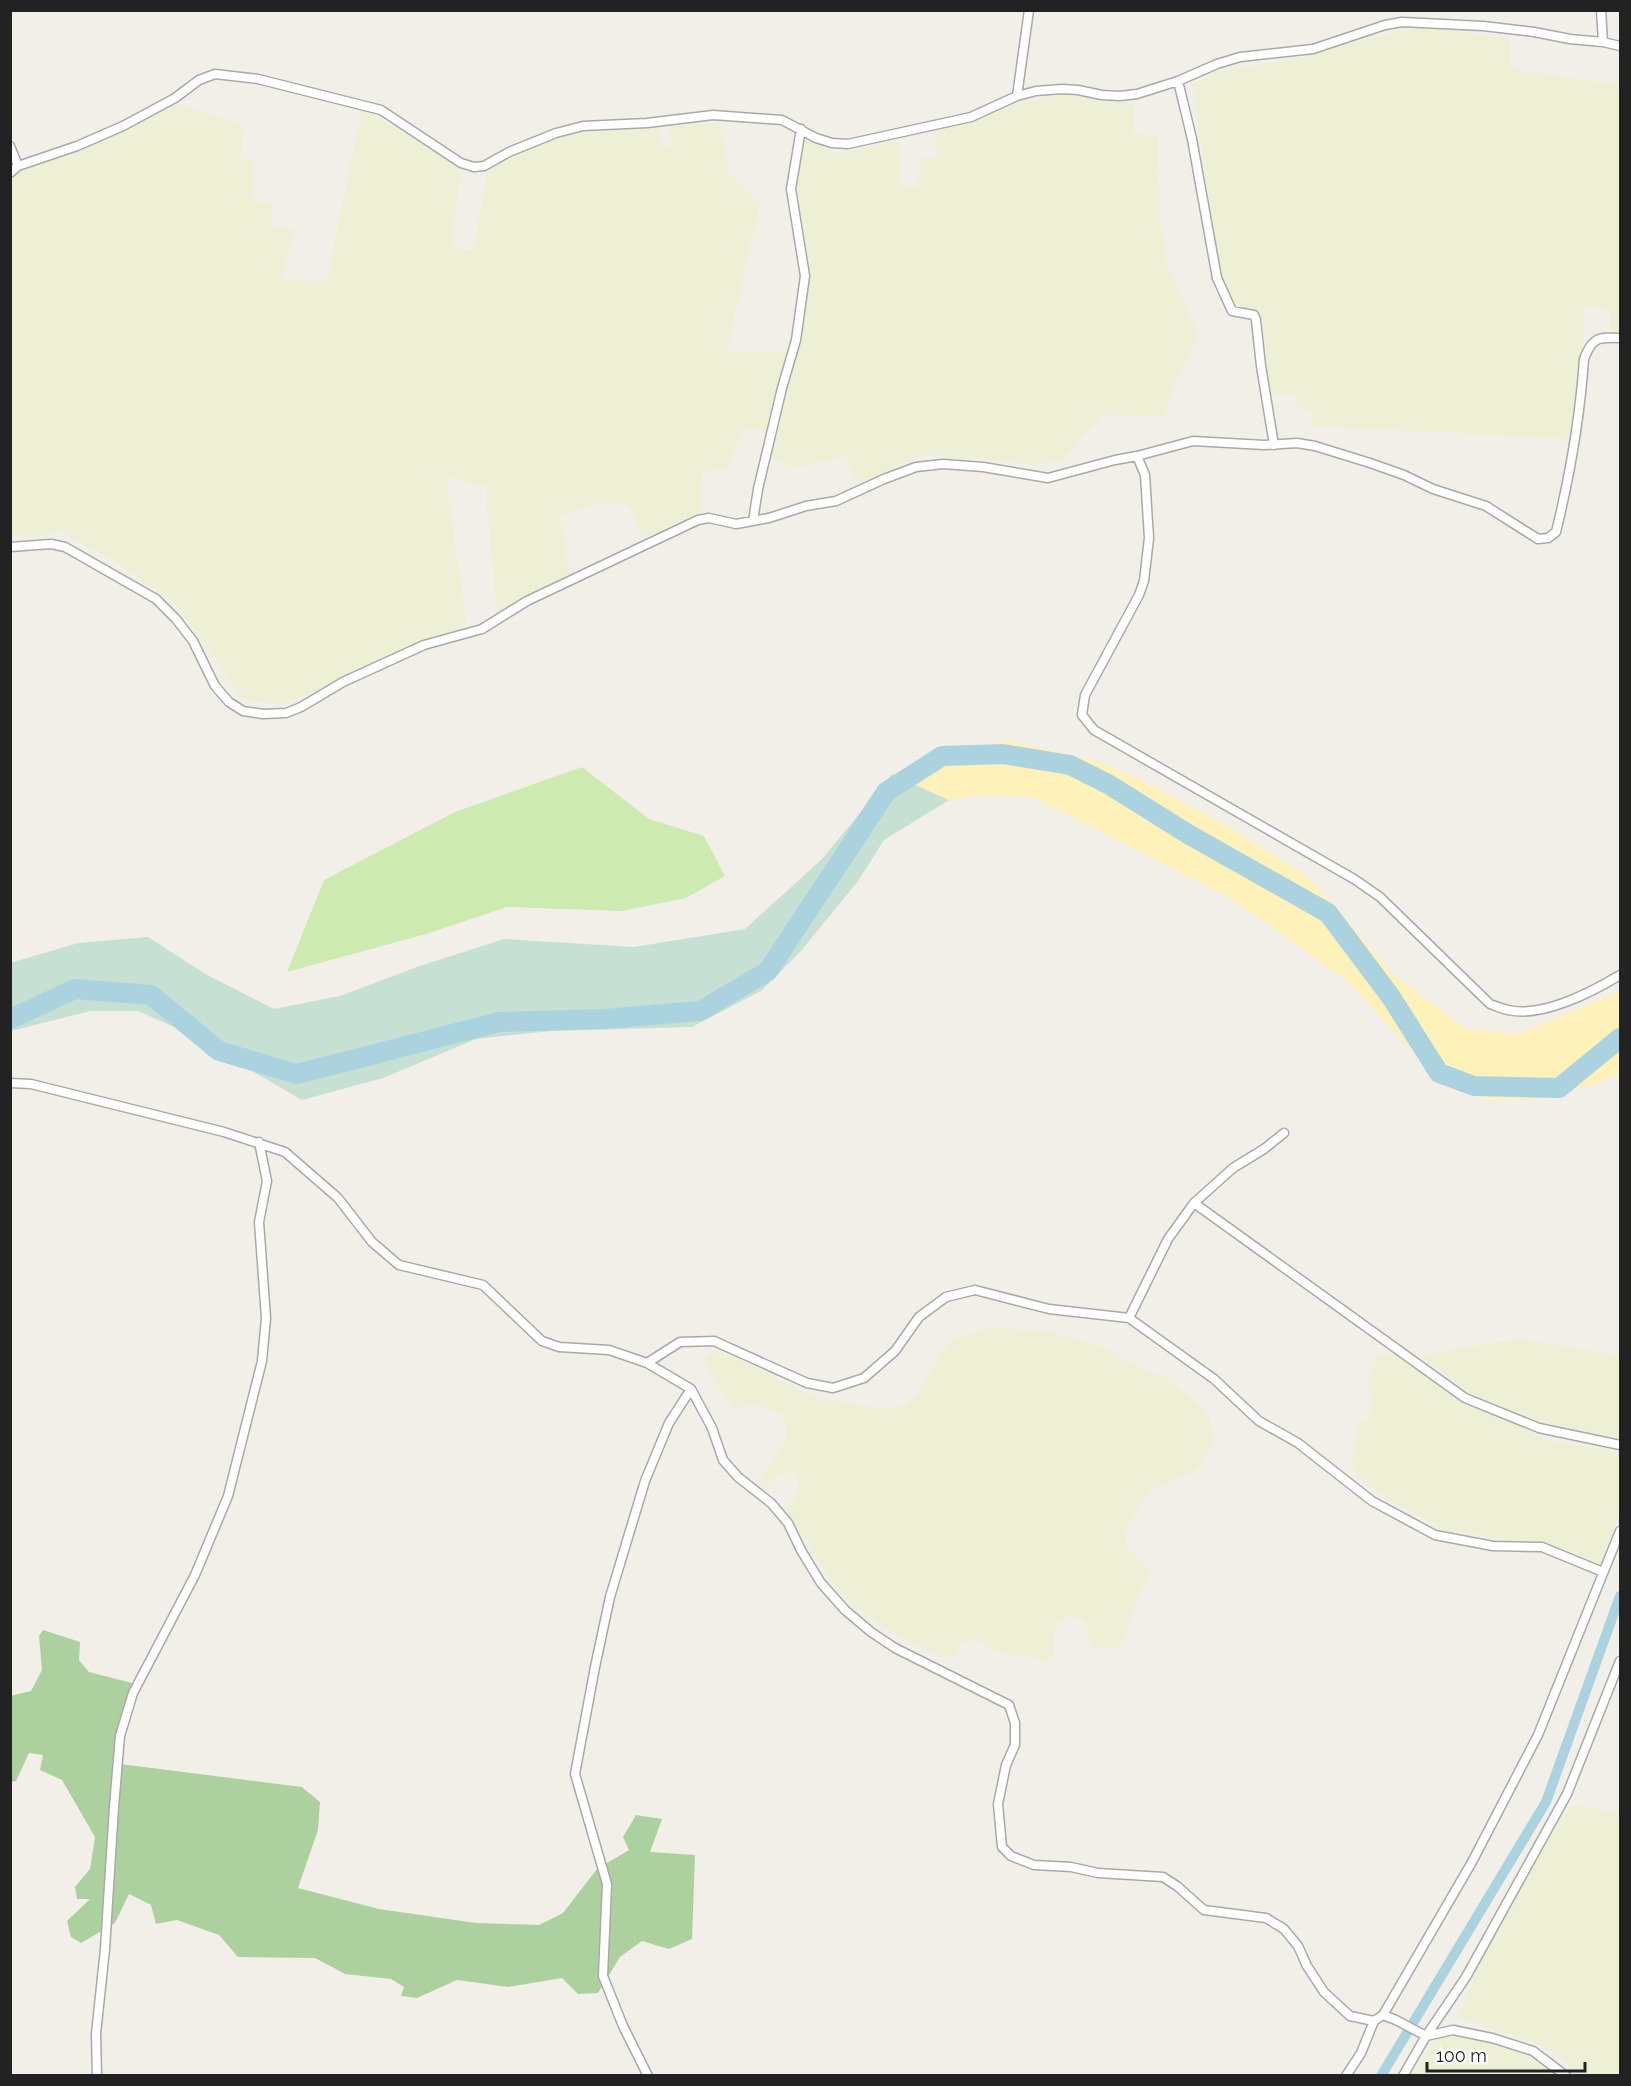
<svg xmlns="http://www.w3.org/2000/svg" width="1631" height="2086" viewBox="0 0 1631 2086" font-family="Raleway,sans-serif">
  <style>
    .farmland { fill: #eef0d5 }
    .grass { fill: #cdebb0 }
    .forest { fill: #add19e }
    .wetland { fill: #c6e0d4 }
    .sand { fill: #fff1ba }
    .lines { fill: none; stroke-linecap: round; stroke-linejoin: round }
    .canal { stroke: #aad3df; stroke-width: 10 }
    .river { stroke: #aad3df; stroke-width: 20 }
    .minor-casing { stroke: #a9a9a9; stroke-width: 11 }
    .minor { stroke: #fff; stroke-width: 8 }
  </style>
  <rect width="100%" height="100%" fill="#f2efe9"/>
  <path class="farmland" d="M1423 27 1509 39 1511 66 1523 71 1620 85V333L1610 332V308L1584 307V339L1571 439 1312 426V413L1297 407 1296 395 1268 394 1264 327 1255 309 1233 307 1223 279 1215 239 1192 84 1216 72 1296 59 1353 42Z
    M1060 95 1134 104 1133 133 1158 136 1160 221 1168 268 1199 334 1173 389 1164 417 1099 414 1101 416 1061 462 1023 463 922 455 858 484 846 456 794 468 775 460 762 429 743 430 727 469 701 473V513L643 539 629 505 600 504 559 515 570 574 497 612 485 486 446 477 467 626 401 653 282 705 244 700 206 645 173 603 120 565 58 530 35 538 11 536 10 182 15 173 179 104 244 126 240 159 253 161 252 201 274 203 270 226 294 230 281 278 327 280 362 108 462 167 451 247 474 251 488 168 512 156 577 130 617 126 658 128 664 148 674 145 670 127 719 122 729 174 760 203 726 353 790 351 780 396H785L806 298 808 270 797 181 804 136 838 154 899 140V185L918 187 921 158 937 157 935 130 972 121 1018 103Z
    M989 1328 1047 1331 1107 1348 1136 1366 1168 1379 1197 1402 1209 1416 1213 1442 1199 1466 1193 1472 1153 1489 1137 1509 1125 1531 1128 1549 1147 1567 1148 1576 1133 1608 1123 1641 1118 1648 1092 1647 1085 1622 1070 1616 1058 1622 1055 1630 1053 1655 1048 1661 997 1652 981 1642 973 1641 965 1642 958 1646 956 1654 941 1657 912 1644 885 1628 839 1593 785 1508 796 1497 799 1481 795 1471 779 1475 767 1485 759 1480 786 1441 785 1422 780 1413 751 1404 737 1410 729 1403 703 1360 713 1350 733 1356 819 1399 892 1410 916 1397 940 1355 954 1338Z
    M1517 1339 1620 1355V1441L1603 1439 1564 1426 1533 1421 1474 1396 1420 1355Z
    M1388 1353 1404 1361 1463 1401 1503 1417 1528 1431 1552 1442 1593 1447 1620 1454V1514L1601 1567 1576 1553 1552 1545 1447 1531 1390 1501 1362 1481 1350 1463 1360 1423 1368 1419 1372 1406 1371 1395 1367 1385 1378 1356Z
    M1577 1804 1611 1813 1620 1810V2075H1578L1560 2057 1532 2041 1457 2018 1486 1949 1540 1849 1561 1816Z
    M1456 2034 1489 2039 1513 2049 1541 2064 1556 2075 1413 2076 1438 2037Z"/>
  <path class="grass" d="M582 767 649 819 704 836 725 876 686 898 622 911 507 907 426 934 287 972 324 880 455 812Z"/>
  <path class="forest" d="M43 1630 80 1642 79 1660 89 1672 132 1683 112 1763 302 1787 320 1802 318 1830 298 1888 379 1909 476 1923 539 1925 563 1913 597 1869 629 1850 623 1837 636 1815 662 1819 650 1852 695 1855 692 1939 669 1949 642 1941 620 1957 598 1993 578 1994 562 1978 508 1987 457 1980 417 1998 401 1996 404 1987 391 1979 345 1974 315 1958 238 1957 219 1935 177 1920 156 1924 151 1905 129 1894 115 1923 81 1943 71 1937 67 1921 90 1899H77L75 1887 90 1869 95 1837 62 1780 40 1770 43 1755 29 1753 16 1781 11 1782 10 1696 31 1691 42 1670 39 1636Z"/>
  <path class="wetland" d="M892 774 949 800 884 840 858 881 801 951 761 991 692 1027 551 1031 476 1039 383 1078 302 1100 181 1030 138 1011H90L11 1031 10 963 78 943 148 937 207 975 274 1009 340 996 417 967 504 939 634 947 745 929 822 859Z"/>
  <path class="sand" d="M1007 740 1096 761 1141 780 1225 825 1305 875 1342 914 1391 973 1466 1029 1519 1034 1620 991V1073L1596 1084 1537 1099 1490 1100 1460 1090 1416 1055 1347 981 1291 940 1228 897 1033 797 977 795 949 800 892 774Z"/>
  <g class="lines">
    <path class="canal" d="M1381 2076 1546 1802 1620 1596"/>
    <path class="river" d="M10 1019 75 989 151 995 219 1051 297 1074 499 1022 604 1019 700 1011 768 971 886 792 942 756 1003 754 1070 765 1108 784 1188 834 1328 913 1391 997 1439 1073 1474 1086 1559 1088 1620 1038"/>
    <g class="minor-casing">
      <path id="minor" d="M1601 10 1603 42
        M1178 81 1192 139 1217 278 1232 311 1254 315 1256 320 1261 366 1274 445
        M1017 96 1029 10
        M10 146 18 166
        M10 173 18 166 77 146 123 126 175 98 199 80 215 74 258 79 381 110 461 163 474 167 484 166 509 152 556 133 583 126 647 123 713 115 782 120 816 138 832 143 848 144 971 117 1017 96 1036 91 1062 89 1078 90 1102 95 1120 96 1137 94 1178 81 1217 64 1240 57 1313 49 1385 25 1402 22 1483 26 1534 32 1570 39 1603 42 1620 46
        M1137 456 1193 441 1264 445 1297 443 1315 446 1370 463 1404 475 1433 489 1486 506 1538 539 1548 538 1556 532C1570 475 1580 417 1584 359 1592 337 1599 337 1620 338
        M753 521 758 489 782 388 796 340 805 276 791 189 801 129
        M10 547 51 544 65 547 156 599 176 619 193 641 215 686 229 702 243 711 263 714 286 713 301 707 343 682 424 645 482 629 527 601 698 520 709 518 736 524 769 518 806 506 836 501 884 479 916 467 943 464 983 467 1048 478 1115 460 1137 456 1145 475 1149 538 1144 581 1139 595 1085 695 1082 715 1094 730 1354 879 1380 897 1490 1004C1496 1006 1502 1009 1508 1010 1542 1018 1592 992 1620 975
        M10 1083 31 1084 224 1132 285 1152 338 1198 372 1242 399 1265 483 1285 542 1341 559 1347 609 1350 647 1363 691 1389 712 1428 723 1460 738 1477 771 1503 788 1523 802 1552 821 1583 845 1610 871 1632 895 1648 1009 1705 1015 1723V1745L1006 1765 998 1804 1002 1847 1011 1856 1034 1865 1071 1867 1098 1873 1163 1877 1177 1886 1204 1910 1266 1918 1284 1929 1298 1946 1307 1966 1324 1992 1350 2016 1374 2021
        M1194 1203 1233 1168 1264 1149 1284 1133
        M1129 1318 1214 1379 1259 1421 1298 1443 1372 1501 1435 1535 1493 1546 1542 1547 1603 1572
        M647 1363 680 1342 714 1341 807 1383 833 1388 864 1378 895 1351 919 1317 946 1297 975 1290 1049 1309 1129 1318 1168 1239 1194 1203 1465 1398 1539 1428 1620 1445
        M1383 2015 1396 2020 1426 2036 1453 2030 1492 2038 1533 2051 1566 2076
        M97 2076 96 2034 105 1949 114 1807 120 1736 133 1693 195 1575 228 1496 262 1361 266 1318 259 1222 267 1181 259 1142
        M648 2076 623 2026 603 1976 607 1884 575 1774 595 1667 610 1597 645 1481 669 1423 691 1389
        M1346 2076 1361 2053 1374 2021 1383 2015 1472 1862 1538 1735 1620 1531
        M1403 2076 1426 2036 1466 1977 1567 1794 1620 1661"/>
    </g>
    <use href="#minor" class="minor"/>
  </g>
  <rect width="1631" height="2086" fill="none" stroke="#222222" stroke-width="24"/>
  <path d="M1427 2062v9h158v-9" fill="none" stroke="#222222" stroke-width="3"/>
  <text x="1436" y="2062" font-size="18" fill="#222222" stroke="#ffffff" stroke-width="4.5" paint-order="stroke">100 m</text>
</svg>
